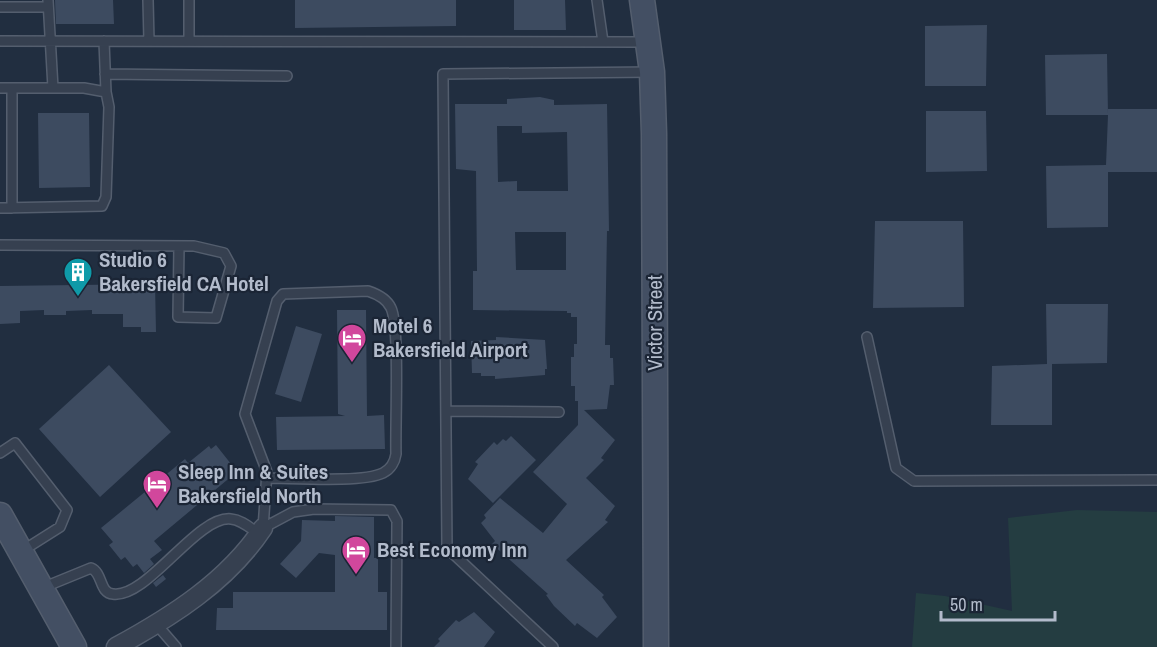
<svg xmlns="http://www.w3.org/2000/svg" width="1157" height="647" viewBox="0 0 1157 647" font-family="'Archivo Narrow',sans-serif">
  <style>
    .green { fill: #243d41 }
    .building { fill: #3d4b60; fill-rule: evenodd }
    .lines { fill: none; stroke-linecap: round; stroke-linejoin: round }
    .lane-casing { stroke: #545e6e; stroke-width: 12 }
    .street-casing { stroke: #545e6e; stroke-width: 21 }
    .secondary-casing { stroke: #545e6e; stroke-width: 27 }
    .lane { stroke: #364050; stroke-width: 9 }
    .street { stroke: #364050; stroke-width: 18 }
    .secondary { stroke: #434f63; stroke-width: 24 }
    .labels { text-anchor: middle; stroke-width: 4.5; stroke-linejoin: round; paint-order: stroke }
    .poi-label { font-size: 21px; font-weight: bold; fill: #b2bbcb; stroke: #1b2535; text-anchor: start }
    .street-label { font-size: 21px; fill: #b2bbcb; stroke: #1b2535 }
  </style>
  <rect width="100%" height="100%" fill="#212e40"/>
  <path class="green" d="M1077 510 1157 512V647H912L916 593 945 596 1012 611 1008 518Z"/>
  <path class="building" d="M55 0H113L114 24H56Z
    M295 0H456V26L295 28Z
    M514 0H565L566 30H514Z
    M987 25 986 86H925V26Z
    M1107 54 1108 115V109H1157V172H1108V227L1047 228 1046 166 1106 165 1108 115H1046L1045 55Z
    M540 97 554 100V105L607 104 609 231H607L605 345H610V358H613L614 385H610L607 409 584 410 615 440 601 458 604 460 586 478 615 506 605 520 608 522 566 560 604 595 602 597 617 617 597 638 577 623 575 626 554 606 546 595 548 594 492 544 495 541 481 523 486 518 484 515 500 498 543 533 567 504 533 472 578 425V401H575V386H571V357H574V344H577V317H571V313H567V311L473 310V271H477L476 171 456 169 455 104H507V99ZM497 126H522V133L567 132 568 191H517V181L498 182ZM515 232H566V270H516Z
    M926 111H986L987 171 926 172Z
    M38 113H89L90 187 39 188Z
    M875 221H963L964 307 873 308Z
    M155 284 156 332H141V327H123V314H92V310L66 311V315H44V310L20 311V323L0 324V286Z
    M1046 304H1108L1107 363 1052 364V425H991L992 366 1047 364Z
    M337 310H366L367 416 384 415 385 449 277 450 276 417 345 416 338 414Z
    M296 326 322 334 301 402 275 394Z
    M496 337 545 340 547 369H545V375L495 379V376H481V373H472L471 341 496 340Z
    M109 365 171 432 100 497 39 429Z
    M511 436 536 460 493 503 468 479 478 464 475 462 494 442 497 445 503 439 506 441Z
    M216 445 235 469 231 473 233 475 154 541 162 550 150 559 154 564 144 573 137 564 133 567 125 557 121 560 109 545 113 542 101 528 185 459 188 463 209 446 211 449Z
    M335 516 374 517V558H378V592H387V630H216L217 608H233V592H335V555L319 553 296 578 280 564 301 541 302 520 335 521Z
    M163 575 166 579 156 587 153 583Z
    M474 612 495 632 484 647H434L440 641 438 639 456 620 459 622Z"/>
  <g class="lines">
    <g class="lane-casing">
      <path id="lane" d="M48 0 53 88
        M148 0 149 41
        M189 0V41
        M597 0 603 42
        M0 7H48
        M0 41 646 42
        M104 41 106 92
        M105 74 287 76
        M0 88H84L106 92 109 107 106 197 102 206 0 208
        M12 88V208
        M0 245 194 246 224 253 231 266 216 318 178 317 179 246
        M867 337 896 468 914 481 1157 480
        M446 411 559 412
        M0 453 15 443 67 510 60 527 22 551
        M263 528 267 472 245 414 277 301 283 294 368 291C377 294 387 299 391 308 400 327 395 426 396 454 395 461 391 469 383 473 363 483 293 478 267 478
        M263 528 293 512 314 509 391 510 397 521 396 647
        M42 588 91 568C103 573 99 593 113 594 147 599 197 515 231 519 242 520 250 528 259 534
        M157 625 176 647
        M553 647 447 548 443 74 652 72"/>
    </g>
    <g class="street-casing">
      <path id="street" d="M116 647C171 617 227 582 263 528"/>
    </g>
    <g class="secondary-casing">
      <path id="secondary" d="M642 0 652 72 654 134 656 647
        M0 515 74 647"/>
    </g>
    <use href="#lane" class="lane"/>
    <use href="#street" class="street"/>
    <use href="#secondary" class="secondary"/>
  </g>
  <defs>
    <g id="building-pin" transform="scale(1.5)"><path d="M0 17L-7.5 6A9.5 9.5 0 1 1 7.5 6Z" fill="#0f9aa8" stroke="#1b2535"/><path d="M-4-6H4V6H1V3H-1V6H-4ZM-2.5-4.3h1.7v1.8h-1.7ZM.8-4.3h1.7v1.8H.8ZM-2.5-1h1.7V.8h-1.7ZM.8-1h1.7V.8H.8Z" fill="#fff"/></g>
    <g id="hotel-pin" transform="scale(1.5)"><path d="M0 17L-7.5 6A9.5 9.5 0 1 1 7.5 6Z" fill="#d1479c" stroke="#1b2535"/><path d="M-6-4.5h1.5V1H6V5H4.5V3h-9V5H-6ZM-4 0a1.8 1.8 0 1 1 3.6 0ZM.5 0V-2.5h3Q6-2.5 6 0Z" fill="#fff"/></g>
  </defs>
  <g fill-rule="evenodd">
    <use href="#building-pin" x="78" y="272"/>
    <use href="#hotel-pin" x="352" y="338"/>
    <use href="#hotel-pin" x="157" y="484"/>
    <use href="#hotel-pin" x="356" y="550"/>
  </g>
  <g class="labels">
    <g class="poi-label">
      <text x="99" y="267">Studio 6<tspan x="99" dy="24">Bakersfield CA Hotel</tspan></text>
      <text x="373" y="333">Motel 6<tspan x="373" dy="24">Bakersfield Airport</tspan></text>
      <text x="178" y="479">Sleep Inn &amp; Suites<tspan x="178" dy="24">Bakersfield North</tspan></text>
      <text x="377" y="557">Best Economy Inn</text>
    </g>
    <g class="street-label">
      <text transform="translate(655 323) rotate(-90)" y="7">Victor Street</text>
    </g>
  </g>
  <path d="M941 611v9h114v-9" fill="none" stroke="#b2bbcb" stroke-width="3"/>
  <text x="950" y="611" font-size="18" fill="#b2bbcb" stroke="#1b2535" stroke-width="4.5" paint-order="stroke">50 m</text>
</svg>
